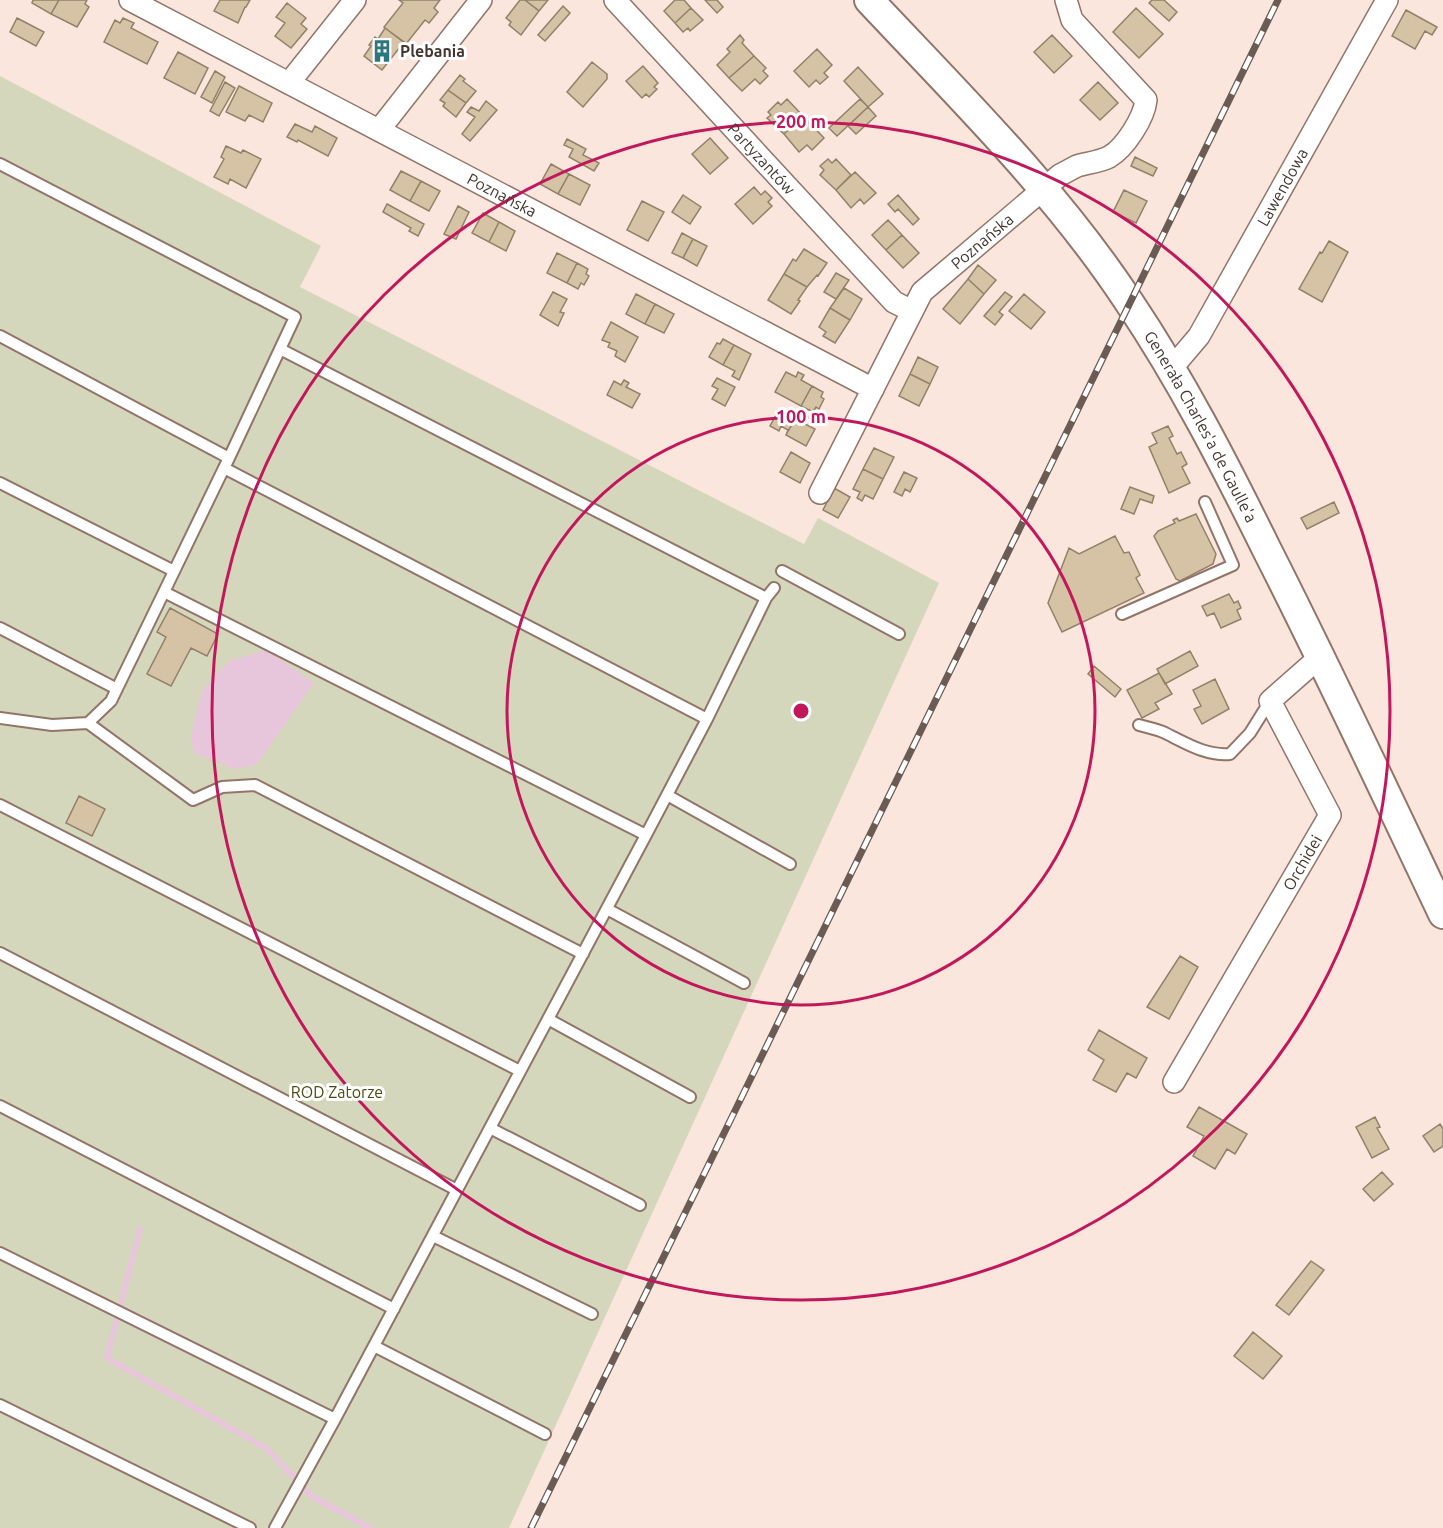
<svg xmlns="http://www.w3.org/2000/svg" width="1443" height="1528" viewBox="0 0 1443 1528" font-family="Ubuntu,sans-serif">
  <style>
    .green { fill: #d5d7bc }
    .water { fill: #e7c5da }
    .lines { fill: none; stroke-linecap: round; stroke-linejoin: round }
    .stream { stroke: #e7c5da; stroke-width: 6 }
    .building { fill: #d6c2a4; stroke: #928167; stroke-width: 1.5 }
    .service-casing { stroke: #927568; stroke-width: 14 }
    .minor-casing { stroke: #927568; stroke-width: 24 }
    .secondary-casing { stroke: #927568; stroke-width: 32 }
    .service { stroke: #fff; stroke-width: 10 }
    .minor { stroke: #fff; stroke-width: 21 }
    .secondary { stroke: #fff; stroke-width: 28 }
    .rail-casing { stroke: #6a5c55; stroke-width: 7 }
    .rail { stroke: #fff; stroke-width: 4.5; stroke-dasharray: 14; stroke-linecap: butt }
    .ring { fill: none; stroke: #c2185b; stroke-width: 3 }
    .labels { text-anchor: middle; stroke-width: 6; stroke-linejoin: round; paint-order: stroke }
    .poi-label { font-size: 16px; font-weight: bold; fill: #433630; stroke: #fff; text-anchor: start }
    .street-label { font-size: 16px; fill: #433630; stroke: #fff }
    .park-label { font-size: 16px; fill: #4b4b11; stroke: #fff }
    .centre { fill: #c2185b; stroke: #fff; stroke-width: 3 }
    .ring-label { font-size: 18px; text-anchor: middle; font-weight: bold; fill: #c2185b; stroke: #fff; stroke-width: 6; stroke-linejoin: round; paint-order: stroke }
  </style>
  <rect width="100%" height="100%" fill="#fae6dd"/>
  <path class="green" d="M0 76 321 246 300 287 804 544 818 518 939 583 509 1528H0Z"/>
  <path class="water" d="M267 650 314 683 256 765 235 769 194 753 191 736 202 691 229 661Z"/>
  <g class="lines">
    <path class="stream" d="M140 1229 107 1358 266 1448 313 1497 370 1528"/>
  </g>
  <path class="building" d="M33 0H59L51 14 32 3Z
    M59 0H87L85 4 89 7 77 27 51 14Z
    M220 0H250L246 7H245L238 23 214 11Z
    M399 0H440L434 8 438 12 429 23 425 20 406 44 384 27 403 3Z
    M520 0H525L539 11 521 35 509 25 511 22 506 18Z
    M525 0H548L539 11Z
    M675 0H684L691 8 675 23 664 11Z
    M705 0H717L723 7 717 13Z
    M1152 0H1164L1177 12 1169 21 1149 3Z
    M287 3 306 18 301 24 307 29 291 48 275 36 285 23 276 17Z
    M563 6 570 13 545 41 538 35Z
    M691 8 703 20 690 31 688 28 683 32 675 23Z
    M1136 8 1163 34 1139 58 1113 32Z
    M1406 10 1437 27 1432 35 1425 31 1415 49 1392 36Z
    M17 18 44 32 36 46 10 32Z
    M123 18 134 23 131 28 158 42 147 64 104 42 115 20 120 23Z
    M385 28 404 42 382 70 364 56 371 46 369 45 375 37 378 39Z
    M740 35 744 40 742 43 754 56 729 78 717 65 730 52 727 49Z
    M1052 35 1072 56 1054 73 1034 52Z
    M817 49 832 65 824 73 828 77 820 84 816 80 809 87 794 71Z
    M178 52 208 68 195 94 164 78Z
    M754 56 766 68 763 71 768 76 760 84 755 79 742 91 729 78Z
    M592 62 607 74V79L583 107 567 92Z
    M643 66 658 83 654 87 657 89 649 97 646 94 642 98 626 81Z
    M858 67 883 94 868 107 844 81Z
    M215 71 225 77 212 103 201 97Z
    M460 75 465 79 463 81 476 91 466 103 448 90Z
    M225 82 235 88 219 116 210 111Z
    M1098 82 1118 103 1100 120 1080 100Z
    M239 86 272 103 263 122 249 115 245 121 226 112Z
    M448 90 466 103 456 117 443 106 445 103 440 100Z
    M787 99 803 116 784 134 767 118 771 115 768 112 778 102 781 105Z
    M860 99 868 107 837 136 829 128Z
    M486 101 497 110 470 141 462 134 475 117 467 112 471 107 479 111Z
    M868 107 876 116 856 134 848 126Z
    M803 116 824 138 812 150 807 145 799 152 784 134Z
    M295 124 312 132 315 126 337 138 328 156 298 140 297 142 287 137Z
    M710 138 728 158 710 174 692 154Z
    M567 139 586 149 583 155 599 163 594 171 569 157 573 149 564 145Z
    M226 146 241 153 243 150 261 159 246 188 230 179 228 184 214 177 224 159 221 157Z
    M1135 157 1157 168 1153 176 1131 166Z
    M828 159 832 163 836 159 851 175 836 190 820 175 824 170 820 166Z
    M551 164 569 174 558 194 540 184Z
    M401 171 421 181 410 201 390 190Z
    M855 172 876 193 864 204 860 199 851 208 836 190Z
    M569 174 590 185 580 205 558 194Z
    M421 181 440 191 429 211 410 201Z
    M754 187 761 195 765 191 772 198 768 202 772 206 753 224 735 204Z
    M1124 190 1147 201 1136 223 1113 212Z
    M683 195 701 207 690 224 672 212Z
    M898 195 919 219 913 225 898 209 895 212 888 204Z
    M642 201 664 212 648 241 627 230Z
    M387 204 424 224 418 236 409 231 411 228 383 212Z
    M458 206 469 212 456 239 444 234Z
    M483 213 499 222 489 242 472 233Z
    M888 220 902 235 886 250 872 235Z
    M499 222 515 231 506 251 489 242Z
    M682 233 693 239 683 258 672 253Z
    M902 235 919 253 903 268 886 250Z
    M693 239 707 246 697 266 683 258Z
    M1329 241 1348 252 1322 302 1299 289 1320 252 1322 253Z
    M804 249 827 263 818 276 817 275 807 287 784 274 793 259 796 261Z
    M557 253 577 263 567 283 547 273Z
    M577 263 588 269 586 274 589 276 584 285 581 283 578 289 567 283Z
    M978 265 996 280 984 294 968 279Z
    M836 273 849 280 836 299 824 292Z
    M784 274 807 287 798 300 800 301 791 314 768 300Z
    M968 279 984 294 960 324 943 309Z
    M844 288 862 299 850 320 830 308Z
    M553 292 567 299 560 312 564 313 558 326 540 315Z
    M1005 292 1012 297 999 312 1003 315 995 325 984 316Z
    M636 294 655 304 645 324 626 314Z
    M1024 294 1045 312 1031 329 1009 311Z
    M655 304 674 314 664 333 645 324Z
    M830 308 850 320 835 343 823 336 826 332 819 327Z
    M611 322 638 337 625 362 615 356 617 351 608 347 610 343 602 340Z
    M723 339 734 345 723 365 709 357 717 343 720 344Z
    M734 345 751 354 739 380 732 376 735 371 723 365Z
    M918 357 938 367 930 384 910 374Z
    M786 372 796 377 798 372 804 375 801 380 812 386 801 406 775 392Z
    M910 374 930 384 919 406 899 396Z
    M717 378 735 387 725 406 712 399 718 389 712 386Z
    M624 380 629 383 626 387 640 394 632 408 607 395 614 381 621 385Z
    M812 386 823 392 821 397 824 399 819 409 816 407 813 412 801 406Z
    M779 410 795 419 786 435 788 430 781 426 779 431 770 426Z
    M795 419 815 429 806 446 786 435Z
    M1168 426 1173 436 1169 438 1177 454 1181 452 1187 464 1182 467 1190 483 1169 493 1149 447 1157 443 1152 433Z
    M874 448 894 457 883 479 863 469Z
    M791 452 810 463 800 483 780 472Z
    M863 469 883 479 873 499 865 495 862 501 857 498 860 492 853 489Z
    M904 472 917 478 910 492 905 489 902 496 894 492Z
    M1130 487 1154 496 1152 503 1140 499 1134 514 1121 509Z
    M834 488 850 497 838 518 823 510Z
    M1334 502 1339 513 1307 529 1301 518Z
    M1196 514 1216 554 1213 564 1180 581 1176 579 1154 536 1158 531 1175 523 1173 520 1177 518 1179 521Z
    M1115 536 1124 553 1129 552 1140 575 1136 578 1144 593 1062 632 1048 603 1069 548 1079 554Z
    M1229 594 1234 603 1238 601 1241 608 1237 610 1241 619 1221 628 1214 613 1207 616 1202 606Z
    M170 608 218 634 207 656 191 648 171 686 147 674 166 637 157 632Z
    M1190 651 1198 666 1165 684 1157 669Z
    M1094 666 1121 689 1115 697 1088 674Z
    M1159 673 1172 694 1155 703 1159 709 1142 718 1127 690Z
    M1215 679 1229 709 1202 724 1194 709 1201 706 1193 690Z
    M79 796 105 809 92 836 66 823Z
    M1180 956 1198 967 1169 1019 1147 1007Z
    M1099 1030 1147 1058 1136 1078 1127 1073 1116 1092 1093 1080 1104 1060 1088 1050Z
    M1199 1107 1247 1134 1235 1154 1227 1149 1215 1169 1193 1156 1204 1136 1187 1127Z
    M1375 1117 1380 1127 1377 1128 1389 1149 1372 1158 1356 1127Z
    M1440 1124 1443 1129V1146L1434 1152 1423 1136Z
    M1382 1172 1393 1184 1374 1201 1363 1189Z
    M1311 1261 1324 1270 1289 1315 1276 1305Z
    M1253 1332 1282 1356 1263 1379 1234 1356Z"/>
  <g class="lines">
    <g class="service-casing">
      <path id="service" d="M0 164 295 317 229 458 0 336
        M229 458 224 468 707 719 766 598 280 349
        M224 468 164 592 646 835 707 719
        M0 483 174 571
        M782 571 899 634
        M766 598 774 588
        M1122 614 1233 565 1205 502
        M0 628 117 689
        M0 718 52 725 88 723 111 701 164 592
        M88 723 193 800 222 787 255 785 583 954
        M1139 725C1147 727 1155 729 1163 732 1184 742 1205 756 1230 754L1250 733 1270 701
        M667 795 790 864
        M0 805 520 1071
        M607 909 744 983
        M0 953 457 1190
        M548 1019 690 1097
        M0 1106 394 1309
        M490 1128 640 1205
        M433 1236 592 1314
        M0 1253 335 1419
        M374 1346 545 1434
        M0 1405 250 1528
        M275 1528 335 1419 646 835"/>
    </g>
    <g class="minor-casing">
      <g id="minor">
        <path id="s1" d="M130 0 873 389"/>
        <path id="s2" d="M615 0 894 302 912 311"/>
        <path d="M289 83 355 0"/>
        <path d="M379 130 481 0"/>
        <path id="s3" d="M1171 369 1199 336 1387 0"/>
        <path id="s4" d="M820 493 922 292 1060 175C1066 172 1071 169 1077 166 1087 163 1099 162 1109 157 1125 148 1144 118 1146 100L1072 20 1066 0"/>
        <path id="s5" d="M1174 1082 1330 815 1270 701 1321 656"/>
      </g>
    </g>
    <g class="secondary-casing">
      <g id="secondary">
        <path id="s6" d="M869 0C960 97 1056 191 1129 302 1182 381 1225 465 1267 550 1328 670 1385 792 1443 914"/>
      </g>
    </g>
    <use href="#service" class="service"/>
    <use href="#minor" class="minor"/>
    <use href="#secondary" class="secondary"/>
    <g class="rail-casing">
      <path id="rail" d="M531 1528 1278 0"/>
    </g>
    <use href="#rail" class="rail"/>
  </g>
  <g class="ring">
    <circle cx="801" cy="711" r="294"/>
    <circle cx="801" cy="711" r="589"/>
  </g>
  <defs>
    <g id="building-bare" transform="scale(1.8)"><path d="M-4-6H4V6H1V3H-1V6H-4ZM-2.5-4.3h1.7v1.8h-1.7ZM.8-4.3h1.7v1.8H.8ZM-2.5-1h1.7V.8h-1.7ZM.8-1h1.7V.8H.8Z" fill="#2e767f" stroke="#fff" stroke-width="2.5" paint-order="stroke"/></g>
  </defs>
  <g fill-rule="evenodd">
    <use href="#building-bare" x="382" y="51"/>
  </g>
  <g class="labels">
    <g class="poi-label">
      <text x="400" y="57">Plebania</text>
    </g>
    <g class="street-label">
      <text dy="6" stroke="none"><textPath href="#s2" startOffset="216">Partyzantów</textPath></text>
      <text dy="6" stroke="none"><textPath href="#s3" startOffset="214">Lawendowa</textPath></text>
      <text dy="6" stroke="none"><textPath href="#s1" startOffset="420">Poznańska</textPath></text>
      <text dy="6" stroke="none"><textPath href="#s4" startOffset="304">Poznańska</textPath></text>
      <text dy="6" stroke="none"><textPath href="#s6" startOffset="543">Generała Charles'a de Gaulle'a</textPath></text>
      <text dy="6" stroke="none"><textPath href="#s5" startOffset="254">Orchidei</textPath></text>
    </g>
    <g class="park-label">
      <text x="337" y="1098">ROD Zatorze</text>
    </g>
  </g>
  <circle cx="801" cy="711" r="9" class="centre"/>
  <g class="ring-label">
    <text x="801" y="128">200 m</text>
    <text x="801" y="423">100 m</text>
  </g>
</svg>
